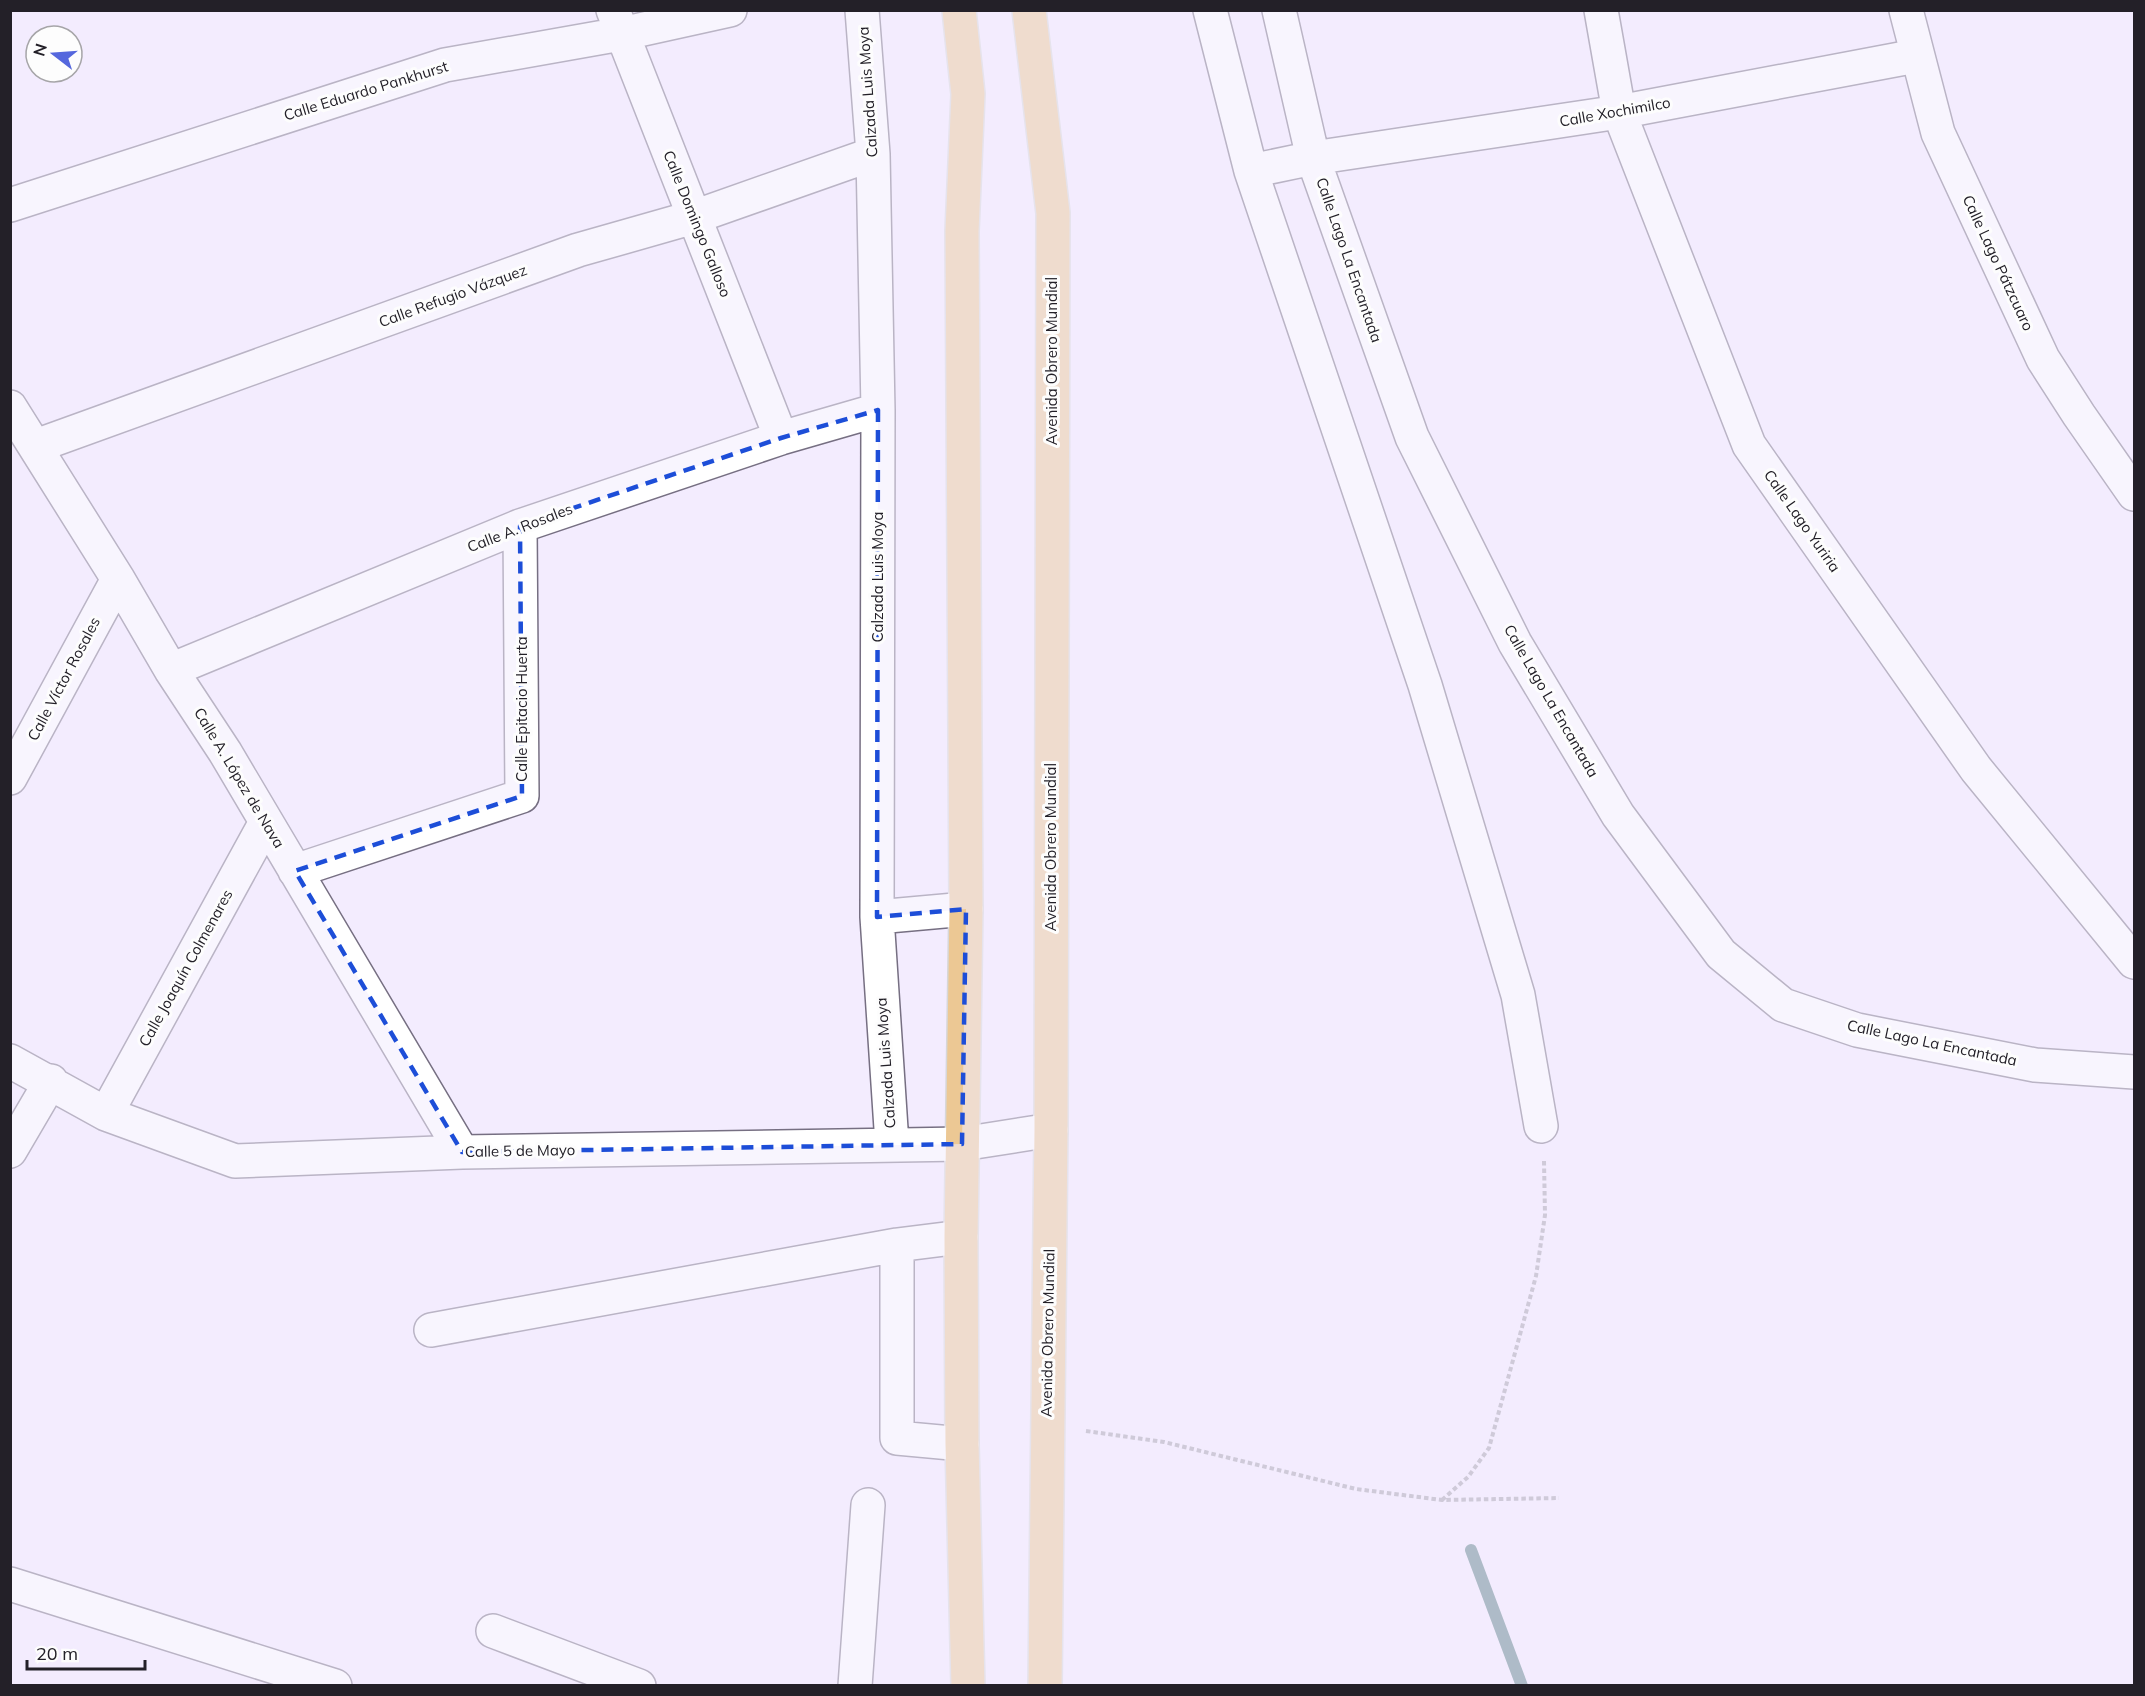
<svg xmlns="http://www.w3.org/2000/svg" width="2145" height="1696" viewBox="0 0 2145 1696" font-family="Mulish,sans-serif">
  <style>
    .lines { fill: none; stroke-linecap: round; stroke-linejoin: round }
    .stream { stroke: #5c7e87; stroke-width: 12 }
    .minor-casing { stroke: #766f82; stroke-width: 36 }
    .major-casing { stroke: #d7d7d8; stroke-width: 36 }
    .path { stroke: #a49fad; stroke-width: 4; stroke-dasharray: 4.5 3; stroke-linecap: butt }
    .minor { stroke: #fff; stroke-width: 33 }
    .major { stroke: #ecc894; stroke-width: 33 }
    .marked { fill: none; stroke: #1d4ed8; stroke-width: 4.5; stroke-dasharray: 12 8; stroke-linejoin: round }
    .labels { text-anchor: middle; stroke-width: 6; stroke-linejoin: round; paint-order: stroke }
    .street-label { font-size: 15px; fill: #232028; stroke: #fdfdfd }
  </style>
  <rect width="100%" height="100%" fill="#f3ecfe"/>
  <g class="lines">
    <path class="stream" d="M1471 1550 1522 1686"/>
    <g class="minor-casing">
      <path id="minor" d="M613 10 781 438
        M862 10 873 154 878 410 877 917 892 1144
        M1210 10 1251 171 1425 685 1518 995 1541 1126
        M1279 10 1313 158 1412 437 1515 643 1618 815 1721 954 1783 1005 1857 1030 2035 1065 2134 1072
        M1601 10 1619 112 1749 445 1976 769 2134 962
        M1906 10 1938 133 2043 359 2079 415 2134 494
        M1251 171 1313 158 1619 112 1916 56
        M10 205 445 65 621 34 730 10
        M10 407 118 579 171 670 225 752 462 1152
        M36 446 578 250 694 217 873 154
        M171 670 520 526 781 438 878 410
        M10 778 118 579
        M295 871 522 796 520 526
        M877 917 966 909
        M10 1061 106 1114 235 1161 462 1152 962 1144 1051 1130
        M106 1114 266 822
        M10 1151 51 1081
        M961 1237 897 1245V1438L962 1444
        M431 1330 897 1245
        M10 1584 335 1686
        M493 1631 639 1686
        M855 1686 868 1505"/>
    </g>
    <g class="major-casing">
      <path id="major" d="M959 10 968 94 962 231 966 909 961 1237 962 1444 968 1686
        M1029 10 1053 213 1051 1130 1045 1686"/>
    </g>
    <path class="path" d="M1086 1431 1164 1442 1356 1489 1442 1500 1559 1498
      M1442 1500 1468 1477 1489 1448 1536 1276 1545 1215 1544 1161"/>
    <use href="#minor" class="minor"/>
    <use href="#major" class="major"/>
  </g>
  <path d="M0 0H2145V1696H0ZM878 410 877 917 966 909 962 1144 462 1152 295 871 522 796 520 526 781 438Z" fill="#f3ecfe" fill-opacity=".55" fill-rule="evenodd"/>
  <path class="marked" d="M878 410 877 917 966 909 962 1144 462 1152 295 871 522 796 520 526 781 438Z"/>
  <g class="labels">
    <g class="street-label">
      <text transform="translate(366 91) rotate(-17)" y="5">Calle Eduardo Pankhurst</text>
      <text transform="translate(868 92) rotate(-94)" y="5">Calzada Luis Moya</text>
      <text transform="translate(1615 112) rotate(-10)" y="5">Calle Xochimilco</text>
      <text transform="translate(697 224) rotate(68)" y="5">Calle Domingo Galloso</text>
      <text transform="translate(1349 260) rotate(71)" y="5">Calle Lago La Encantada</text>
      <text transform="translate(1998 263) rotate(65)" y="5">Calle Lago Pátzcuaro</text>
      <text transform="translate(453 296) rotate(-20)" y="5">Calle Refugio Vázquez</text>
      <text transform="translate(1052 361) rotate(-90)" y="5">Avenida Obrero Mundial</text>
      <text transform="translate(1802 521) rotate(55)" y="5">Calle Lago Yuriria</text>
      <text transform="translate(520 528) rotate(-21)" y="5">Calle A. Rosales</text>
      <text transform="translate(878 577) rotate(-90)" y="5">Calzada Luis Moya</text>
      <text transform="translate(64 679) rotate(-62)" y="5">Calle Víctor Rosales</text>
      <text transform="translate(1551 701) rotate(60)" y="5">Calle Lago La Encantada</text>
      <text transform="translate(522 709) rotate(-90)" y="5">Calle Epitacio Huerta</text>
      <text transform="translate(239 778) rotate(59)" y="5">Calle A. López de Nava</text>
      <text transform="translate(1051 847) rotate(-90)" y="5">Avenida Obrero Mundial</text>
      <text transform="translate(186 968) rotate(-61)" y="5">Calle Joaquín Colmenares</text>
      <text transform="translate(1932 1043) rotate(12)" y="5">Calle Lago La Encantada</text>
      <text transform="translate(886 1063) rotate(-94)" y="5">Calzada Luis Moya</text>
      <text transform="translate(520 1151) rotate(-1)" y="5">Calle 5 de Mayo</text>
      <text transform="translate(1048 1333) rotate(-89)" y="5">Avenida Obrero Mundial</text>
    </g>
  </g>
  <rect width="2145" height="1696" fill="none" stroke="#232028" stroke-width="24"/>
  <g transform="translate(54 54) rotate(287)"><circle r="28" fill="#fdfdfd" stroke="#a6a5a8" stroke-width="1.5"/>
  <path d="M0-4.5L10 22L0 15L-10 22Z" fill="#5567dd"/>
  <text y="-9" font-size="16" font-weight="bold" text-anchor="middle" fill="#232028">N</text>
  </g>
  <path d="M27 1660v9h118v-9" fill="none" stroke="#232028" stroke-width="3"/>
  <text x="36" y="1660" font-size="18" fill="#232028" stroke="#fdfdfd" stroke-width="4.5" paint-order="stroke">20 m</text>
</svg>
